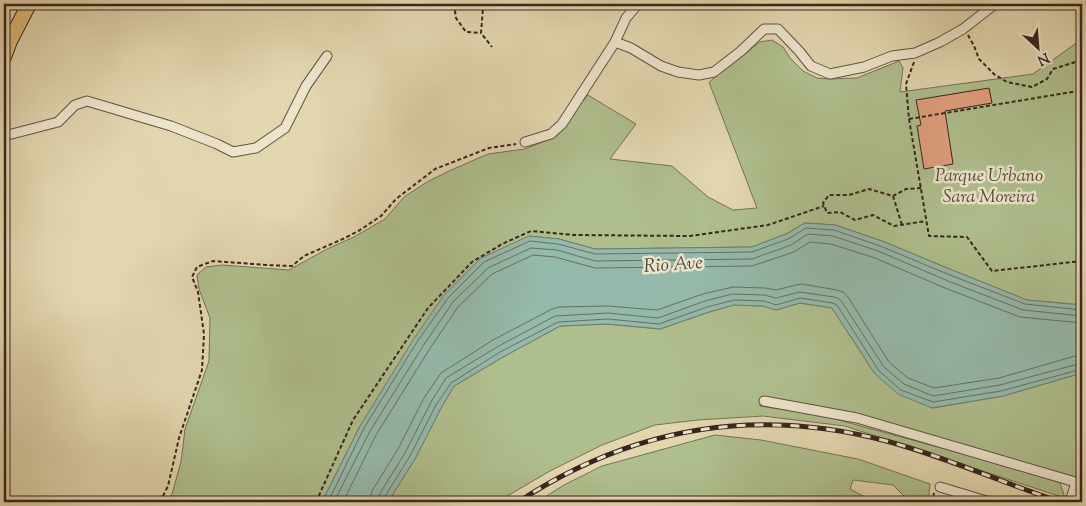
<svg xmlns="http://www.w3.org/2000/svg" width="1086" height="506" viewBox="0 0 1086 506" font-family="'Sorts Mill Goudy',serif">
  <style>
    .green { fill: #afbe8d; stroke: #747256 }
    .water { fill: #95b9aa; stroke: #707e72 }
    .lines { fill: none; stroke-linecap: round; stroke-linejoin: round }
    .shore { stroke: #667064; stroke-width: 1 }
    .building { fill: #e29f7f; stroke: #38261e }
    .service-casing { stroke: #625242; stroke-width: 6 }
    .minor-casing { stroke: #625242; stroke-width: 11 }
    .primary-casing { stroke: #38261e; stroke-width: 16 }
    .path { stroke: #38261e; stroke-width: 2; stroke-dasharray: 4 2.5; stroke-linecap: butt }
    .service { stroke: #ece4cb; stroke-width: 4.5 }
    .minor { stroke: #ece4cb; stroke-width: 9 }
    .primary { stroke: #e1bb78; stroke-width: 14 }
    .rail-casing { stroke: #38261e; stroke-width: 5 }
    .rail { stroke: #ece4cb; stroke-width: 3; stroke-dasharray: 9; stroke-linecap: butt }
    .labels { text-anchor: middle; stroke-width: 5; stroke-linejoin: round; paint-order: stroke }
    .park-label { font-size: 18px; font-style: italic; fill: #564c3a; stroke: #ece4cb }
    .water-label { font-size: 19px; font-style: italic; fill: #4f4b41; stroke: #ece4cb }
  </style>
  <rect width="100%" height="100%" fill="#e2d6af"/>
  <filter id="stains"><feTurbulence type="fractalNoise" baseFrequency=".004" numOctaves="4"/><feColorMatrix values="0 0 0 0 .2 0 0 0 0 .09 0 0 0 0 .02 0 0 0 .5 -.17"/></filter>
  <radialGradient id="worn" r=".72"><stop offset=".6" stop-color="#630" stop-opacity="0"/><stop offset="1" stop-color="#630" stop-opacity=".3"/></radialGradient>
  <path class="green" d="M1082 39V305L1027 300 952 270 882 241 835 225 805 223 786 234 752 247 595 249 559 239 529 236 360 426 322 502H166L172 494 181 462 185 429 209 361 210 318 199 289 197 275 206 267 222 265 289 270 327 249 354 237 385 219 404 197 427 182 449 171 488 154 525 149 550 139 588 95 636 124 610 159 672 166 708 197 733 210 757 208 709 82 760 42 772 40 783 47 790 58 803 71 817 78 829 79 857 78 899 61 903 68 900 92 1033 74Z
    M800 303 832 308 875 374 933 408 1003 396 1082 373V485L793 405 760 399V406L824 416 1059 480 1065 498 845 426 763 416 698 420 655 425 602 445 550 471 497 502H388L415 459 441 408 454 386 503 357 560 326 607 324 660 329 709 312 734 305 763 306 776 310Z
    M715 435 761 440 858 459 930 484 928 502H910L893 485 853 480 850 489 874 502H537L564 485 602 466Z"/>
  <path class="water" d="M805 223 835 225 882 241 952 270 1027 300 1082 305V373L1003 396 932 408 898 394 875 374 832 308 800 303 776 310 763 306 734 305 709 312 660 329 608 324 560 326 503 357 454 386 441 408 415 459 388 502H322L360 426 413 340 444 295 481 258 529 236 559 239 595 249 752 247 786 234Z"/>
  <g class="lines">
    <path class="shore" d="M328 502 364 428 417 342 448 298 484 262 530 241 558 244 595 254 752 252 788 239 806 228 834 230 880 246 950 275 1025 304 1082 310
      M334 502 370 431 423 346 453 302 488 268 531 248 557 250 595 261 752 259 791 245 808 234 833 236 878 251 948 281 1023 310 1082 316
      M343 502 376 435 429 350 458 307 492 274 533 255 555 257 595 268 752 266 794 252 810 242 831 244 875 258 945 288 1020 317 1082 323
      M370 502 372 491 398 449 424 398 441 373 493 340 552 309 559 307 608 306 657 310 703 294 733 287 765 288 776 290 796 285 802 284 837 290 843 292 848 297 889 362 908 378 934 388 999 378 1075 356 1082 355
      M377 502 379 495 405 453 431 402 446 378 497 347 555 316 608 313 658 318 705 301 732 294 764 295 776 298 800 292 834 297 838 298 842 302 884 367 904 384 933 396 1000 385 1082 363
      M384 502V498L410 456 436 405 451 383 500 352 558 322 608 319 659 324 707 307 734 300 764 301 776 305 800 298 833 303 837 305 879 371 901 390 933 402 1001 391 1082 369"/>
  </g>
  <path class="building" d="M989 88 992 103 945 111 953 164 924 169 917 126 921 125 916 100Z"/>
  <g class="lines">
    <g class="service-casing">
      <path id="service" d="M4 13 8 4"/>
    </g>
    <g class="minor-casing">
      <path id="minor" d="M615 42 631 48 661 66 678 72 699 75 714 72 741 51 764 29H778L799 51 811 66 830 74 864 67 892 56 915 53 940 42 963 29 995 4
        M4 136 58 122 75 105 87 101 171 126 217 144 233 152 256 148 285 128 306 86 327 56
        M525 142 551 134 562 124 615 42 626 18 638 4
        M764 401 857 418 1082 484
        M940 487 990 502
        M1070 502 1076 482"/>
    </g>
    <g class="primary-casing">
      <path id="primary" d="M4 57 10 41 29 4"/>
    </g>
    <path class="path" d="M454 4 456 18 466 32 481 33
      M485 4 483 8 481 33 492 47
      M968 35 974 46 979 59 995 75 1007 82 1032 87 1047 79 1053 69 1082 60
      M914 62 906 84 909 119 929 236 967 237 992 271 1082 261
      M909 119 1078 91 1082 92
      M921 188 906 189 893 196 869 189 849 195H829L823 203 827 213 840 212 855 220 873 215 894 226 926 221
      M893 196 902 225
      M160 502 168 486 179 438 202 370 204 334 198 292 192 277 197 267 213 261 266 265 292 266 304 256 345 238 360 230 381 216 396 199 435 169 489 148 516 144
      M316 502 353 420 428 308 472 262 502 244 531 231 574 235 690 236 768 225 824 206
      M932 502 934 493"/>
    <use href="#service" class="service"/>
    <use href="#minor" class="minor"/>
    <use href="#primary" class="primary"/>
    <g class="rail-casing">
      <path id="rail" d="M518 502C632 427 757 406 890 442 948 458 1003 483 1061 502"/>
    </g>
    <use href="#rail" class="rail"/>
  </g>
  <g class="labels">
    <g class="park-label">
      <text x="989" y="181">Parque Urbano<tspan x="989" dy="21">Sara Moreira</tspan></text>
    </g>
    <g class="water-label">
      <text transform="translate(673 263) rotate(-4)" y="7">Rio Ave</text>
    </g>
  </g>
  <rect width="1086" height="506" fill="none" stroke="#e2d6af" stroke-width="20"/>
  <rect x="5" y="5" width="1076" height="496" fill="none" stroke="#38261e" stroke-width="2.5"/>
  <rect x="10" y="10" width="1066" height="486" fill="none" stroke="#38261e"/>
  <g transform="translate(1038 48) rotate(154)" stroke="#ece4cb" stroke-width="4" paint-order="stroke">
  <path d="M0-4L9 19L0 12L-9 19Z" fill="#38261e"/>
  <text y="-8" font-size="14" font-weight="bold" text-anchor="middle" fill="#38261e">N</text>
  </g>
  <rect width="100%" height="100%" filter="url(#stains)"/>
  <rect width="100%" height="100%" fill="url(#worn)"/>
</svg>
